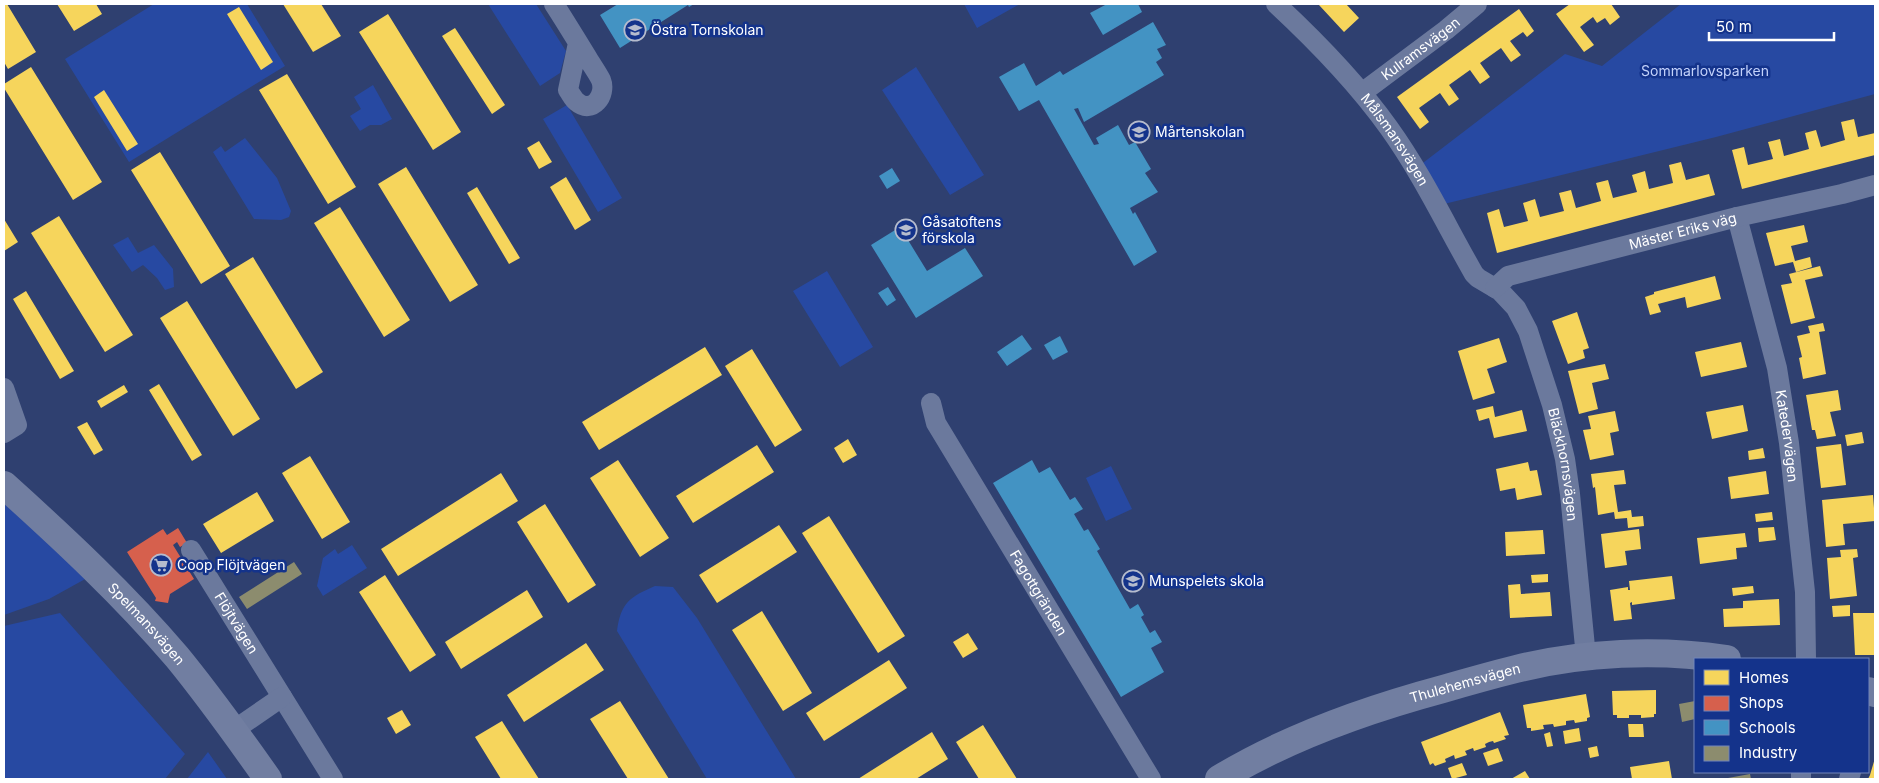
<svg xmlns="http://www.w3.org/2000/svg" width="1879" height="783" viewBox="0 0 1879 783" font-family="Inter,sans-serif">
  <style>
    .green { fill: #2749a2 }
    .homes { fill: #f6d55c }
    .shops { fill: #d6604d }
    .schools { fill: #4393c3 }
    .industry { fill: #8c8c6e }
    .lines { fill: none; stroke-linecap: round; stroke-linejoin: round }
    .street { stroke: #6b799d; stroke-width: 20 }
    .secondary { stroke: #717ea1; stroke-width: 28 }
    .labels { text-anchor: middle; stroke-width: 5; stroke-linejoin: round; paint-order: stroke }
    .poi-label { font-size: 14px; fill: #fff; stroke: #14338b; text-anchor: start }
    .street-label { font-size: 14px; fill: #fff; stroke: #14338b }
    .park-label { font-size: 14px; fill: #c3d2fb; stroke: #14338b }
  </style>
  <rect width="100%" height="100%" fill="#2f4070"/>
  <path class="green" d="M154 4H247L285 66 129 162 65 59Z
    M488 4H536L566 51 560 73 540 86Z
    M964 4H1020L977 28Z
    M1681 4H1875V94L1716 137 1436 206 1415 169 1565 54 1602 66Z
    M916 67 984 175 950 195 882 90Z
    M373 85 392 119 381 125H370L360 131 350 116 361 109 354 97Z
    M567 105 622 198 598 212 543 119Z
    M245 138 277 178 291 211 289 217 281 220 254 219 213 152 221 146 225 152Z
    M128 237 138 253 154 245 173 269 174 287 165 290 157 278 143 265 132 272 113 245Z
    M827 271 873 347 840 367 793 291Z
    M1111 466 1132 509 1106 521 1086 478Z
    M4 491 87 578 49 599 4 615Z
    M352 545 367 568 323 596 317 586 323 558 335 549 338 554Z
    M655 586 673 587 697 618 796 779H707L617 631C621 602 630 597 655 586Z
    M60 613 185 754 165 779H4V626Z
    M208 752 227 779H187Z"/>
  <path class="homes" d="M4 4H7L36 52 8 69 4 62Z
    M57 4H96L102 14 74 31Z
    M283 4H321L341 36 313 52Z
    M1321 4H1346L1359 18 1344 32 1319 5Z
    M1570 4H1611L1620 17 1610 25 1605 18 1597 23 1593 17 1580 27 1594 45 1584 52 1556 14Z
    M239 7 273 62 261 70 227 14Z
    M1519 9 1534 31 1527 37 1523 32 1510 41 1521 55 1511 62 1501 48 1480 63 1490 77 1480 84 1470 70 1449 85 1459 99 1449 106 1440 93 1419 108 1429 122 1420 129 1397 97Z
    M388 14 461 132 433 150 359 32Z
    M455 28 505 105 492 114 442 36Z
    M31 67 102 182 73 200 4 88V84Z
    M287 74 356 187 328 204 259 90Z
    M104 90 138 144 127 151 94 97Z
    M1854 119 1858 137 1875 133V155L1742 189 1732 150 1744 147 1748 165 1773 159 1768 142 1780 139 1784 156 1809 149 1805 133 1816 130 1821 147 1845 140 1841 122Z
    M539 141 552 162 539 169 527 148Z
    M160 152 230 266 201 284 131 170Z
    M1681 162 1686 180 1709 174 1715 195 1497 253 1487 213 1499 209 1504 227 1528 221 1523 203 1535 199 1540 217 1564 211 1559 193 1571 190 1576 208 1601 201 1596 183 1608 180 1613 198 1637 192 1632 175 1645 171 1649 189 1673 183 1669 165Z
    M406 167 478 285 450 302 378 184Z
    M566 177 591 220 575 230 550 187Z
    M477 187 520 258 509 264 467 193Z
    M340 207 410 320 384 337 314 223Z
    M59 216 133 335 105 352 31 233Z
    M4 219 18 242 4 251Z
    M1804 225 1808 242 1791 246 1795 261 1810 257 1812 267 1796 272 1793 262 1775 266 1766 233Z
    M253 257 323 372 296 389 225 274Z
    M1820 266 1823 276 1805 280 1815 318 1791 324 1781 285 1792 283 1789 274Z
    M1715 276 1721 299 1687 308 1685 297 1658 304 1661 312 1650 315 1645 297 1654 294V292Z
    M26 291 74 371 60 379 13 299Z
    M187 301 260 419 233 436 160 318Z
    M1577 312 1589 348 1583 350 1585 358 1568 364 1552 321Z
    M1823 323 1825 331 1819 332 1826 374 1803 379 1799 358 1802 357 1797 336 1810 333 1808 326Z
    M1499 338 1507 362 1487 369 1495 393 1473 400 1458 351Z
    M1741 342 1747 367 1701 377 1695 352Z
    M705 347 722 375 599 450 582 422Z
    M752 349 802 430 775 447 725 366Z
    M1605 364 1609 379 1592 383 1598 409 1579 414 1568 371Z
    M159 384 202 455 192 461 149 390Z
    M124 385 128 392 101 408 97 401Z
    M1838 390 1841 410 1830 412 1836 436 1817 439 1815 430H1812L1806 395Z
    M1743 405 1748 431 1712 439 1706 412Z
    M1493 406 1495 417 1522 410 1527 431 1494 438 1489 418 1479 421 1476 410Z
    M1615 411 1619 431 1610 433 1614 455 1590 460 1583 430 1591 429 1588 416Z
    M87 422 103 450 94 455 77 427Z
    M1862 432 1864 443 1847 446 1845 435Z
    M848 439 857 455 843 463 834 448Z
    M1841 444 1846 485 1821 488 1816 447Z
    M757 445 774 472 693 523 676 496Z
    M1763 448 1765 458 1749 460 1748 451Z
    M310 456 350 522 322 539 282 473Z
    M618 460 669 538 640 557 590 478Z
    M1528 462 1530 471 1537 470 1542 495 1517 500 1515 488 1500 491 1496 469Z
    M1624 470 1626 484 1614 485 1618 512 1631 510 1632 517 1643 516 1644 526 1628 528 1627 518 1615 519 1614 512 1598 515 1595 487 1593 488 1591 474Z
    M1766 471 1769 494 1731 499 1728 477Z
    M501 473 518 501 398 576 381 549Z
    M257 492 274 521 221 553 203 524Z
    M1873 495 1875 521 1843 524 1845 545 1826 547 1822 500Z
    M545 504 596 585 568 603 517 522Z
    M1772 512 1773 520 1756 522 1755 514Z
    M829 516 905 636 878 653 802 533Z
    M779 525 797 552 717 603 699 575Z
    M1774 527 1776 540 1759 542 1758 528Z
    M1639 529 1641 549 1625 551 1627 565 1605 568 1601 534Z
    M1543 530 1545 554 1506 556 1505 532Z
    M1745 533 1747 547 1736 548 1737 559 1700 564 1697 538Z
    M1857 549 1858 557 1853 558 1857 596 1830 599 1827 558 1841 557 1840 550Z
    M1548 574V582L1532 583 1531 575Z
    M385 575 436 655 410 672 359 592Z
    M1672 576 1675 599 1632 605V602L1630 603 1632 619 1614 621 1610 590 1628 587V590H1630L1629 581Z
    M1520 584 1521 594 1550 592 1552 616 1510 618 1508 585Z
    M1753 586 1754 593 1733 596 1732 588Z
    M527 590 543 617 461 669 445 642Z
    M1779 599 1780 625 1724 627 1723 609 1743 608V601Z
    M1850 605V616L1833 617 1832 606Z
    M762 611 812 693 783 711 732 630Z
    M1853 613H1875V655H1855Z
    M968 633 978 649 963 658 953 642Z
    M586 643 604 670 524 722 507 695Z
    M889 660 907 688 824 741 806 713Z
    M1656 690V714H1654V717L1641 718V715H1629V718H1617V715H1613L1612 691Z
    M1586 694 1590 717 1587 718V721L1575 723 1574 720 1566 721V725L1554 727 1553 724 1543 725 1544 729 1531 731V728H1527L1523 705Z
    M620 701 669 779H628L590 719Z
    M402 710 411 725 396 734 387 718Z
    M1500 712 1509 735 1504 736 1506 739 1494 743 1493 741 1489 742 1485 744 1486 747 1474 751 1473 748 1465 751 1467 755 1455 759 1454 755 1445 759 1446 762 1435 766 1433 763 1430 765 1421 742Z
    M502 721 514 740 539 779H501L475 737Z
    M1628 724H1643L1644 737H1629Z
    M983 725 1017 779H979L956 742Z
    M1579 728 1581 741 1565 744 1563 731Z
    M932 732 948 759 916 779H858Z
    M1550 732 1553 746 1547 747 1544 734Z
    M1597 746 1599 756 1590 758 1588 748Z
    M1498 748 1503 761 1488 766 1483 753Z
    M1875 758V779H1868L1870 775Z
    M1669 761 1672 779H1632L1630 767Z
    M1462 763 1467 775 1452 779 1448 768Z
    M1525 771 1530 779H1511Z"/>
  <path class="shops" d="M178 528 187 543 180 547 177 542 173 545 194 579 170 594 168 603 155 601 156 598 127 552 163 529 167 535Z"/>
  <path class="schools" d="M618 4H694L689 7 688 5 620 48 600 15Z
    M1107 4H1138L1142 12 1103 35 1090 13Z
    M1153 22 1166 45 1157 49 1162 58 1156 62 1164 75 1084 122 1078 108 1074 109 1094 145 1099 144 1096 138 1118 125 1129 145 1135 142 1151 169 1145 173 1158 192 1130 208 1133 214 1135 212 1157 252 1134 266 1039 100 1019 111 999 77 1024 63 1036 86 1060 71 1063 75Z
    M892 168 900 181 887 189 879 176Z
    M900 227 927 271 965 248 983 276 916 318 871 245Z
    M888 287 896 300 887 306 878 293Z
    M1022 335 1032 349 1007 366 997 352Z
    M1060 336 1068 352 1053 360 1044 345Z
    M1032 460 1039 473 1050 467 1070 500 1075 497 1083 509 1074 514 1084 531 1088 529 1100 549 1097 551 1130 609 1138 604 1144 615 1141 617 1150 633 1155 630 1162 642 1151 648 1164 672 1121 697 993 483Z"/>
  <path class="industry" d="M294 562 302 574 247 609 239 597Z
    M1695 701V719L1682 722 1679 704Z
    M1750 774 1751 779H1728V778Z"/>
  <g class="lines">
    <g class="street">
      <path d="M554 4C565 21 576 39 587 57 591 64 597 72 601 80 607 95 592 115 577 102 573 99 571 94 568 90L578 43"/>
      <path id="s1" d="M1276 4C1318 43 1356 82 1389 128 1422 174 1446 225 1474 274L1478 278 1500 291 1516 308 1528 331 1552 405 1565 459 1570 494 1586 657"/>
      <path id="s2" d="M1363 92 1446 30 1477 4"/>
      <path id="s3" d="M1737 217 1777 368 1789 443 1805 592 1806 659"/>
      <path id="s4" d="M1495 288 1508 276 1737 217 1842 194 1875 185"/>
      <path d="M4 388 17 425 4 433"/>
      <path id="s5" d="M931 403 936 423 1151 779"/>
      <path id="s6" d="M191 550 333 779"/>
      <path d="M234 730 282 697"/>
      <path d="M1801 779V772"/>
      <path d="M1849 779 1851 772"/>
    </g>
    <g class="secondary">
      <path id="s7" d="M4 485C64 539 124 595 177 657 209 696 239 738 268 779"/>
      <path d="M1868 691 1875 693"/>
      <path id="s8" d="M1219 779C1288 737 1365 710 1443 689 1467 682 1492 675 1516 669 1584 652 1658 649 1727 659"/>
    </g>
  </g>
  <defs>
    <g id="school-ring" transform="scale(1.125)"><circle r="9.5" fill="#14338b" stroke="#b6bccd" stroke-width="1.5"/><path d="M0-5L7-2L0 1L-7-2ZM-4 1L0 2.5L4 1V4Q0 6-4 4Z" fill="#b6bccd"/></g>
    <g id="supermarket-ring" transform="scale(1.125)"><circle r="9.5" fill="#14338b" stroke="#b6bccd" stroke-width="1.5"/><path d="M-6-5.5h2.5l.6 2H6L4.5 2H-2.5L-4.4-4H-6ZM-1.5 3.2a1.3 1.3 0 1 0 .1 0ZM3 3.2a1.3 1.3 0 1 0 .1 0Z" fill="#b6bccd"/></g>
  </defs>
  <g fill-rule="evenodd">
    <use href="#school-ring" x="635" y="30"/>
    <use href="#school-ring" x="1139" y="132"/>
    <use href="#school-ring" x="906" y="230"/>
    <use href="#supermarket-ring" x="161" y="565"/>
    <use href="#school-ring" x="1133" y="581"/>
  </g>
  <g class="labels">
    <g class="poi-label">
      <text x="651" y="35">Östra Tornskolan</text>
      <text x="1155" y="137">Mårtenskolan</text>
      <text x="922" y="227">Gåsatoftens<tspan x="922" dy="16">förskola</tspan></text>
      <text x="177" y="570">Coop Flöjtvägen</text>
      <text x="1149" y="586">Munspelets skola</text>
    </g>
    <g class="street-label">
      <text dy="5" stroke="none"><textPath href="#s2" startOffset="72">Kulramsvägen</textPath></text>
      <text dy="5" stroke="none"><textPath href="#s1" startOffset="181">Målsmansvägen</textPath></text>
      <text dy="5" stroke="none"><textPath href="#s4" startOffset="198">Mäster Eriks väg</textPath></text>
      <text dy="5" stroke="none"><textPath href="#s3" startOffset="225">Katedervägen</textPath></text>
      <text dy="5" stroke="none"><textPath href="#s1" startOffset="556">Bläckhornsvägen</textPath></text>
      <text dy="5" stroke="none"><textPath href="#s5" startOffset="219">Fagottgränden</textPath></text>
      <text dy="5" stroke="none"><textPath href="#s6" startOffset="86">Flöjtvägen</textPath></text>
      <text dy="5" stroke="none"><textPath href="#s7" startOffset="199">Spelmansvägen</textPath></text>
      <text dy="5" stroke="none"><textPath href="#s8" startOffset="265">Thulehemsvägen</textPath></text>
    </g>
    <g class="park-label">
      <text x="1705" y="76">Sommarlovsparken</text>
    </g>
  </g>
  <rect width="1879" height="783" fill="none" stroke="#ffffff" stroke-width="10"/>
  <rect x="1694" y="658" width="175" height="115" fill="#14338b" stroke="#7285b9"/>
  <rect x="1704" y="670" width="25" height="15" fill="#f6d55c" stroke="#7285b9"/>
  <text x="1739" y="683" font-size="15" fill="#ffffff">Homes</text>
  <rect x="1704" y="696" width="25" height="15" fill="#d6604d" stroke="#7285b9"/>
  <text x="1739" y="708" font-size="15" fill="#ffffff">Shops</text>
  <rect x="1704" y="720" width="25" height="15" fill="#4393c3" stroke="#7285b9"/>
  <text x="1739" y="733" font-size="15" fill="#ffffff">Schools</text>
  <rect x="1704" y="746" width="25" height="15" fill="#8c8c6e" stroke="#7285b9"/>
  <text x="1739" y="758" font-size="15" fill="#ffffff">Industry</text>
  <path d="M1709 32v8h125v-8" fill="none" stroke="#ffffff" stroke-width="2.5"/>
  <text x="1716" y="32" font-size="15" fill="#ffffff" stroke="#14338b" stroke-width="4" paint-order="stroke">50 m</text>
</svg>
